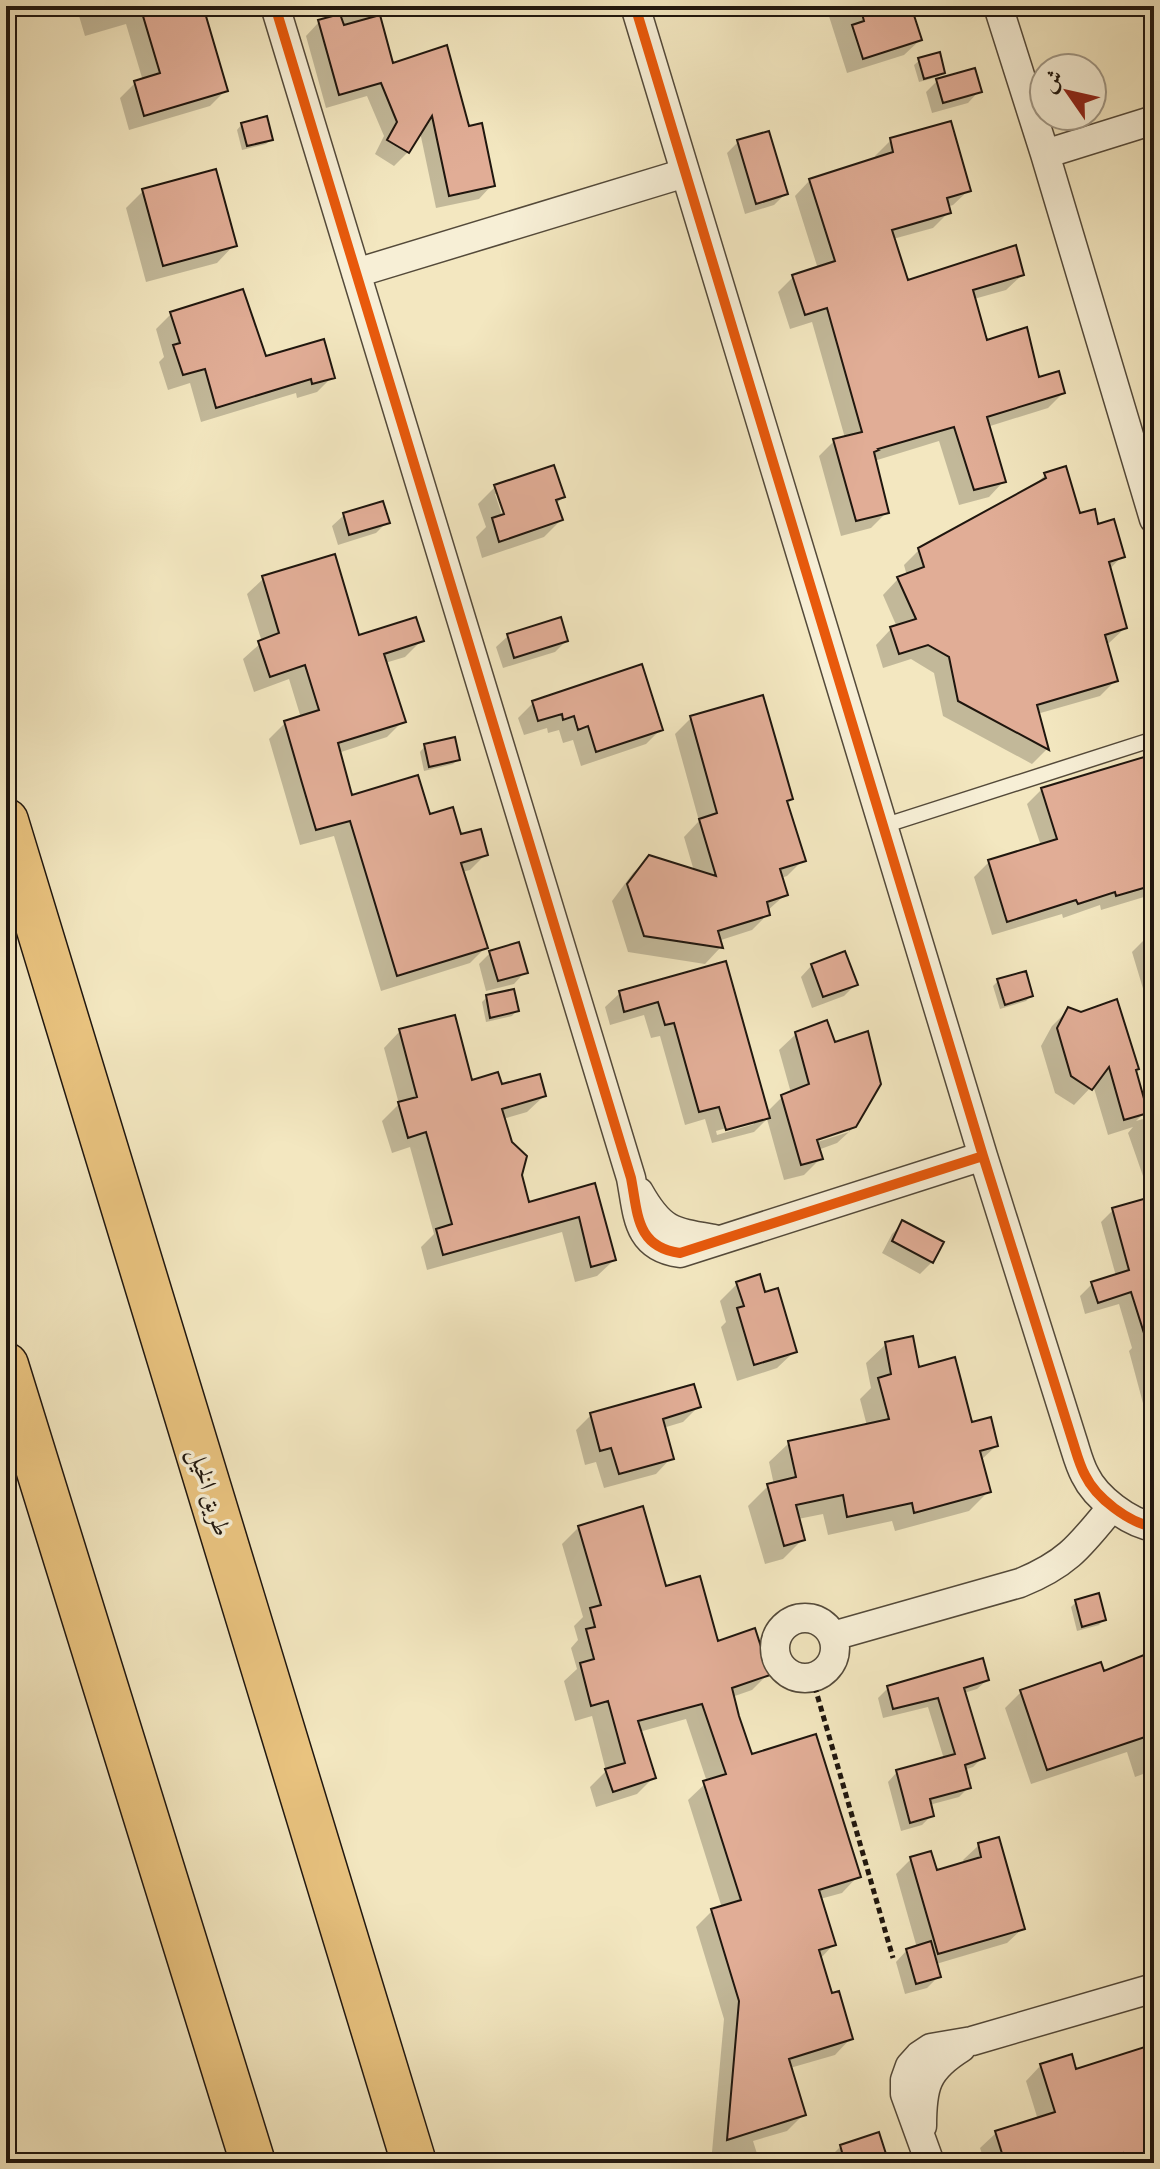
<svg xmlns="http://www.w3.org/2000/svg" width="1160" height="2169" viewBox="0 0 1160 2169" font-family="'IM FELL Great Primer',Amiri,serif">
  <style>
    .shadow { fill: #0003; fill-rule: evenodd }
    .building { fill: #e1ad96; stroke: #1f160e; stroke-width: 2 }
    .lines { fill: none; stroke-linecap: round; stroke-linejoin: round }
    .service-casing { stroke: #544a3a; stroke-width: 17 }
    .minor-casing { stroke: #544a3a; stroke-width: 31 }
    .motorway-casing { stroke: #1f160e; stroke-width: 47 }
    .path { stroke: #1f160e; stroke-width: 5; stroke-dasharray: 6 4; stroke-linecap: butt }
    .service { stroke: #f7efd6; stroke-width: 14 }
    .minor { stroke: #f7efd6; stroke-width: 28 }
    .motorway { stroke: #eac480; stroke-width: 44 }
    .cycleway-casing { stroke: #f7efd6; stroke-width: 15 }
    .cycleway { stroke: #e8590c; stroke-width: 10 }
    .labels { text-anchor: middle; stroke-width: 7; stroke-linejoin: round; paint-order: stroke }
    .street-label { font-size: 24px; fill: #1f160e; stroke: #f7efd6 }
  </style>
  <rect width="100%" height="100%" fill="#f3e7c0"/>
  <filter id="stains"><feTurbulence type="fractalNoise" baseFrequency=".0025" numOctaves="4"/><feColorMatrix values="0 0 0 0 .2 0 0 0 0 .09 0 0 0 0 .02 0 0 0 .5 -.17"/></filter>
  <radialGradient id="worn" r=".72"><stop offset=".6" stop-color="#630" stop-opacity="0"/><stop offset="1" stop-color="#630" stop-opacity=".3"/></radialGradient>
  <path class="shadow" d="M76 6H215L210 11 203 13 226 90 210 106 129 130 120 98 135 83 143 81 126 24 85 36Z
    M329 6H375L392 65 467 128 492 185 479 199 436 208 420 132 408 152 394 166 375 154 384 136 367 96 326 108 306 36 319 22 333 18Z
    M823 6H909L920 40 904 55 847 73 827 10 824 11Z
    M920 60 943 72 938 77 919 82 914 65Z
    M937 81 979 91 968 103 932 113 926 92Z
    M242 124 271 139 266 144 242 150 237 130Z
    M891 140 969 190 953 205 947 207 949 212 933 228 893 239 906 283 1022 275 1006 290 974 299 986 343 1038 380 1063 393 1048 408 987 427 1004 481 989 497 959 505 939 441 874 461 887 512 871 528 841 536 819 456 834 441 845 438 812 322 790 329 778 292 793 277 818 269 795 196 810 180 876 159 875 156Z
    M738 142 786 193 774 205 745 214 727 153Z
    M143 191 234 245 217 263 146 282 126 208Z
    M171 314 265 358 332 377 317 392 297 398 296 393 201 422 190 383 168 390 159 362 164 357 156 329Z
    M1065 469 1079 515 1097 526 1122 556 1109 570 1125 628 1109 643 1105 644 1116 680 1100 696 1037 714 1047 749 1032 764 943 716 934 673 911 659 883 668 876 645 891 629 897 627 883 595 898 579 907 576 904 565 920 549 1032 488 1045 475Z
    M495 487 563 497 556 504 561 520 544 537 482 558 476 537 486 527 478 504ZM495 494H499L509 523 505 524Z
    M344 515 387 522 376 533 338 545 332 526Z
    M264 578 358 637 421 641 405 657 385 663 403 721 387 737 338 753 351 797 428 816 486 854 470 870 462 872 486 947 470 963 381 991 334 836 300 845 269 739 285 723 301 718 289 679 254 692 243 659 262 642 247 594Z
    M508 636 566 641 555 652 503 668 496 647Z
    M533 703 661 729 646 744 581 766 573 740 563 743 559 730 548 733 547 728 524 735 518 718Z
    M691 718 790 799 785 804 803 860 787 876 781 878 786 894 767 911 768 914 752 930 718 941 720 948 705 964 628 952 612 901 633 873 650 857 694 871 684 837 699 821 675 734Z
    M425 746 458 759 453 764 424 771 420 752Z
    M1154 757V791L1146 793 1154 822V894L1101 910 1100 905 1063 918 1062 914 992 935 974 877 989 862 1041 846 1027 804 1042 789Z
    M1154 934V1025L1132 952 1148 936Z
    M490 953 525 972 514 984 486 991 479 964Z
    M724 963 767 1112 782 1097 791 1093 779 1050 796 1034 854 1126 849 1132V1128L807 1141 808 1145 849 1132 837 1143 818 1150 820 1159 804 1175 784 1180 767 1119 754 1132 712 1143 705 1119 685 1125 660 1036 651 1038 644 1015 610 1025 605 1007 620 993ZM754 1120V1124L717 1135 716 1131Z
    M812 965 855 985 844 996 812 1008 801 977Z
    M998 981 1031 996 1026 1001 1000 1009 993 986Z
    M487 997 517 1010 512 1016 486 1022 482 1002Z
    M1069 1009 1134 1071 1145 1112 1136 1121 1154 1116V1412L1144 1407 1129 1351 1132 1348 1119 1304 1085 1314 1080 1296 1092 1284 1116 1276 1101 1222 1114 1209 1151 1199 1128 1133 1133 1127 1108 1135 1093 1085 1074 1105 1055 1093 1041 1046 1052 1026Z
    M400 1031 471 1082 544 1096 527 1112 503 1119 528 1204 593 1185 614 1260 597 1276 575 1282 562 1232 427 1270 421 1247 434 1234 410 1147 392 1153 382 1121 399 1104 384 1048Z
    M903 1223 932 1262 920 1274 882 1253 892 1234Z
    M737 1284 764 1294 795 1351 777 1368 737 1381 721 1327 726 1322 720 1301Z
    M886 1344 917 1369 970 1424 996 1446 980 1461 988 1492 969 1511 895 1531 892 1521 828 1535 823 1514 798 1519 803 1539 783 1559 765 1564 748 1506 768 1486 774 1485 769 1462 789 1443 867 1426 860 1399 871 1388 866 1363Z
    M698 1407 683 1422 663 1428 671 1458 656 1474 604 1488 596 1462 585 1465 576 1430 591 1415Z
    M579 1527 665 1588 717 1643 768 1674 752 1690 732 1697 751 1757 858 1876 842 1893 820 1899 834 1944 820 1959 831 1995 851 2038 835 2055 790 2068 804 2114 787 2131 753 2141 760 2163H711L724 2019 696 1927 712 1911 722 1908 688 1800 707 1782 686 1719 639 1732 654 1777 637 1794 596 1807 590 1787 606 1771 592 1716 575 1721 564 1681 577 1669 571 1648 578 1640 574 1626 583 1617 562 1544Z
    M1076 1602 1104 1619 1099 1625 1077 1631 1071 1607Z
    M1154 1654V1770L1135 1777 1127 1752 1031 1784 1005 1708 1021 1692 1103 1674Z
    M987 1680 977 1689 964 1693 983 1757 973 1767 964 1770 969 1787 959 1797 929 1805 932 1815 922 1825 901 1831 888 1782 897 1772 944 1759 928 1707 883 1718 878 1698 888 1688Z
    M979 1845 1023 1928 1007 1943 936 1964 939 1976 927 1988 905 1994 896 1962 907 1950 917 1948 896 1874 911 1859 936 1873 965 1864 963 1860Z
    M1154 2046V2163H985L980 2148 996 2133 1038 2120 1026 2081 1041 2065 1075 2072Z
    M841 2146 884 2156 878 2163H831L829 2158Z"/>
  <path class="building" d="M140 6H203L228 91 144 116 134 81 160 73Z
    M860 6H911L922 40 863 59 852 25 864 21Z
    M340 14 344 25 380 15 393 63 447 45 469 126 482 123 495 186 449 196 432 116 409 153 387 140 397 122 381 83 339 95 318 20Z
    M940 52 945 73 924 79 918 58Z
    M975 68 982 92 943 103 936 79Z
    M267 116 273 140 247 146 241 123Z
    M951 121 971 191 947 198 951 213 892 230 908 280 1016 245 1024 275 973 290 987 340 1027 327 1039 377 1059 371 1065 393 987 417 1006 482 974 490 954 427 878 449 879 450 874 452 889 513 856 521 833 439 862 432 827 308 805 315 792 275 835 261 809 179 893 152 890 138Z
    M769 131 788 194 756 204 737 140Z
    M216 169 237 246 163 266 142 189Z
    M243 289 266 356 324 339 335 378 312 384 311 379 216 408 205 369 183 375 173 345 180 343 170 312Z
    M554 465 565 497 556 500 563 520 499 542 492 518 504 514 494 485Z
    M1066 466 1080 513 1095 509 1098 524 1114 519 1125 557 1109 562 1127 628 1105 635 1118 681 1037 705 1049 750 958 701 949 657 928 645 899 654 890 627 916 619 897 577 924 567 918 548 1046 478 1044 473Z
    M383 501 390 523 349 535 343 513Z
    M335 554 359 635 416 617 424 641 384 654 406 722 338 743 352 795 418 775 430 814 453 807 461 834 481 829 488 855 461 863 488 948 397 976 350 821 316 830 302 783 284 721 319 710 305 665 270 677 258 641 279 633 262 576Z
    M561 617 568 641 514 658 507 634Z
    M642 664 663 730 596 752 588 726 578 730 574 716 563 720 562 714 538 721 532 701Z
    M763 695 793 799 787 801 806 861 780 869 788 895 767 902 770 915 718 931 723 948 644 936 627 884 649 855 716 876 699 819 717 813 690 716Z
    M455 737 460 760 429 767 424 744Z
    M1154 754V782L1145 784 1154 815V885L1116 896 1115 892 1078 904 1076 900 1007 922 988 860 1057 839 1041 788Z
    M519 942 528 973 498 981 489 951Z
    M845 951 858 985 823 997 811 964Z
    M726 961 770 1118 726 1130 719 1107 699 1112 674 1023 665 1025 658 1002 624 1012 619 991Z
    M1026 971 1033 996 1005 1005 997 979Z
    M514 989 519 1011 490 1018 486 995Z
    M1117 999 1139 1069 1136 1070 1148 1113 1124 1120 1109 1067 1092 1090 1071 1076 1057 1028 1068 1007 1081 1012Z
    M455 1015 472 1080 498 1072 502 1084 540 1074 546 1096 502 1109 512 1142 527 1156 522 1175 529 1202 595 1183 616 1260 591 1267 579 1217 443 1255 436 1229 452 1224 426 1132 408 1138 398 1102 417 1097 399 1029Z
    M827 1020 835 1042 868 1031 881 1084 856 1127 817 1140 823 1159 801 1165 781 1095 809 1084 795 1032Z
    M1154 1196V1349H1149L1131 1292 1098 1303 1091 1282 1129 1270 1112 1208Z
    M902 1220 944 1242 933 1263 892 1241Z
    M760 1274 765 1292 778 1288 797 1352 754 1365 737 1308 744 1306 736 1282Z
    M913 1336 919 1367 955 1357 972 1422 991 1417 998 1446 980 1451 991 1492 914 1513 912 1503 847 1517 843 1495 796 1505 805 1540 784 1546 767 1484 796 1477 788 1441 889 1419 878 1378 891 1374 885 1342Z
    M694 1384 701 1407 663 1419 674 1459 619 1474 611 1448 600 1451 590 1413Z
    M643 1506 666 1586 700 1576 718 1641 755 1628 770 1675 732 1688 739 1716 752 1754 816 1734 861 1877 819 1890 836 1945 819 1950 832 1993 839 1991 853 2039 789 2059 806 2115 727 2140 739 2001 711 1909 741 1900 703 1781 726 1774 702 1704 638 1721 656 1778 613 1792 605 1769 625 1763 608 1701 591 1706 580 1663 594 1659 586 1629 595 1627 590 1608 601 1605 578 1526Z
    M1099 1593 1106 1620 1082 1627 1075 1600Z
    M1154 1651V1734L1047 1770 1020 1690 1101 1662 1104 1671Z
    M983 1658 989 1680 964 1688 985 1758 965 1765 971 1788 930 1799 934 1816 910 1823 896 1770 955 1754 938 1698 893 1709 887 1686Z
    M999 1837 1025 1929 938 1954 910 1857 931 1851 937 1870 981 1857 978 1843Z
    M931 1941 941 1977 916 1984 906 1949Z
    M1154 2044V2163H1126L1123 2153 1092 2163H1005L995 2131 1055 2112 1040 2064 1072 2054 1076 2069Z
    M879 2132 887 2157 867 2163H845L840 2145Z"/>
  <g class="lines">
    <g class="service-casing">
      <path id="service" d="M883 826 1154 739"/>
    </g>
    <g class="minor-casing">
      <path id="minor" d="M275 6 631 1178C638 1214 636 1247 680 1253L983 1156
        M635 6 983 1156 1072 1439C1076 1451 1079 1464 1085 1475 1096 1498 1129 1523 1154 1527
        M998 6 1045 154 1154 519
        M1045 154 1154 120
        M356 273 685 173
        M639 1192C661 1231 672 1232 714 1239
        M775 1648a30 30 0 1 1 60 0a30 30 0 1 1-60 0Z
        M833 1636 1020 1583C1067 1564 1080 1546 1111 1508
        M922 2126C922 2086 926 2070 961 2048
        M930 2163 905 2094V2080L910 2066 919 2056 931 2048 972 2041 1154 1988"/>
    </g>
    <g class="motorway-casing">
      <path id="motorway" d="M6 821 414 2163
        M6 1365 253 2163"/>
    </g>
    <path class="path" d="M812 1677 893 1958"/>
    <use href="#service" class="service"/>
    <use href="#minor" class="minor"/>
    <use href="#motorway" class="motorway"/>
    <g class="cycleway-casing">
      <path id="cycleway" d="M275 6 631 1178C638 1214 636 1247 680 1253L983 1156
        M635 6 983 1156 1072 1439C1076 1451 1079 1464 1085 1475 1096 1498 1129 1523 1154 1527"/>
    </g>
    <use href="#cycleway" class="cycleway"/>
  </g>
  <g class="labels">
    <g class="street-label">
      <text transform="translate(210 1492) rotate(73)" y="8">طريق الخيل</text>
    </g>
  </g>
  <rect width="1160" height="2169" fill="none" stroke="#f3e7c0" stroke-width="32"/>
  <rect x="8" y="8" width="1144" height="2153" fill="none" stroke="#1f160e" stroke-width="4"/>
  <rect x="16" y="16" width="1128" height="2137" fill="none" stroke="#1f160e" stroke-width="2"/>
  <g transform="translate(1068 92) rotate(304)"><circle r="38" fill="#f7efd6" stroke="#a19886" stroke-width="2"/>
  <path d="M0-6L14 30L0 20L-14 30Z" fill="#8f2418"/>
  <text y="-12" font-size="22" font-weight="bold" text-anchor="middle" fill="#1f160e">ش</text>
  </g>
  <rect width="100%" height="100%" filter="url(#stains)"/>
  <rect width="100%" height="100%" fill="url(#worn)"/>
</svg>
